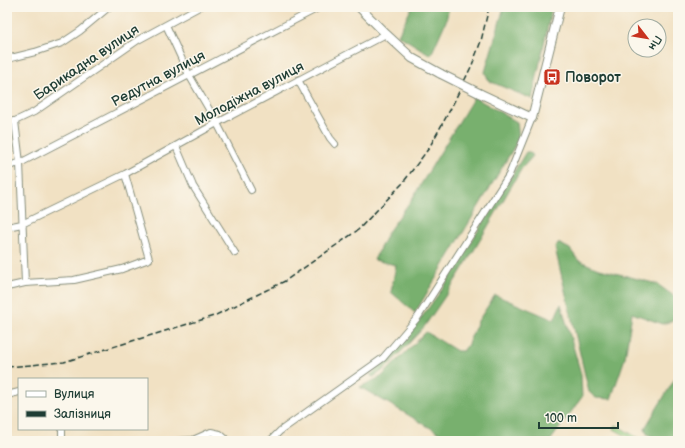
<svg xmlns="http://www.w3.org/2000/svg" width="685" height="448" viewBox="0 0 685 448" font-family="'Balsamiq Sans',sans-serif">
  <style>
    .green { fill: #96cd7f; stroke: #5a855a }
    .forest { fill: #78b06e; stroke: #4c7651 }
    .lines { fill: none; stroke-linecap: round; stroke-linejoin: round }
    .minor-casing { stroke: #888f7c; stroke-width: 8 }
    .tertiary-casing { stroke: #888f7c; stroke-width: 10 }
    .minor { stroke: #fff; stroke-width: 6 }
    .tertiary { stroke: #fff; stroke-width: 8 }
    .rail { stroke: #1f3d34; stroke-width: 1.5; stroke-dasharray: 6 3; stroke-linecap: butt }
    .tertiary-bridge-casing { stroke: #888f7c; stroke-width: 10; stroke-linecap: butt }
    .tertiary-bridge { stroke: #fff; stroke-width: 8 }
    .labels { text-anchor: middle; stroke-width: 3; stroke-linejoin: round; paint-order: stroke }
    .street-label { font-size: 14px; fill: #1f3d34; stroke: #fbf7ec }
    .poi-label { font-size: 14px; font-weight: bold; fill: #1f3d34; stroke: #fbf7ec; text-anchor: start }
  </style>
  <rect width="100%" height="100%" fill="#fbf7ec"/>
  <filter id="ink" filterUnits="userSpaceOnUse"><feTurbulence type="fractalNoise" baseFrequency=".025" numOctaves="2"/><feDisplacementMap in="SourceGraphic" scale="8" xChannelSelector="R" yChannelSelector="G"/><feConvolveMatrix kernelMatrix="1 2 1 2 8 2 1 2 1" color-interpolation-filters="sRGB"/></filter>
  <filter id="wash" filterUnits="userSpaceOnUse"><feTurbulence type="fractalNoise" baseFrequency=".012" numOctaves="4" result="noise"/><feDisplacementMap in="SourceGraphic" scale="16" xChannelSelector="R" yChannelSelector="G"/><feGaussianBlur stdDeviation="0.9" result="paint"/><feColorMatrix in="noise" values="0 0 0 0 0 0 0 0 0 0 0 0 0 0 0 0 0 1.4 0 .05"/><feComposite in="paint" operator="in"/></filter>
  <g filter="url(#wash)">
    <rect width="100%" height="100%" fill="#f1e1c3"/>
    <path class="green" d="M616 425 643 441H635L614 429Z"/>
    <path class="forest" d="M412 7H449L446 21 431 55 398 35Z
      M504 7H552L532 99 489 81 485 72Z
      M474 97 517 122 519 139 415 313 391 292 396 265 374 260 388 232 412 199Z
      M526 152H530L533 156 522 168 473 252 448 292 424 327 385 369 373 377 370 375 405 340 443 288Z
      M558 243 570 249 578 260 596 268 657 284 678 299V326L675 320 662 324 632 313 625 358 611 399 596 398 589 392 555 248Z
      M495 295 554 320 561 304 581 374 582 397 550 441H437L441 434 360 387 381 377 426 332 457 351H463L467 346 478 321Z
      M678 371V441H661L647 434 645 428 676 377Z"/>
  </g>
  <g filter="url(#ink)">
    <g class="lines">
      <g class="minor-casing">
        <path id="minor" d="M166 25 189 75 217 123 251 190
          M7 59 35 52 62 43 80 31 109 7
          M298 80 330 138 335 144
          M7 121H15L34 112 138 40 199 7
          M15 121 20 163 25 283
          M176 146 193 186 235 253
          M7 166 20 163 320 7
          M7 227 22 224 125 174 217 123 386 34
          M7 287 25 283 74 280 122 269 149 259 125 174
          M7 395 19 392
          M62 441V429
          M177 441 193 440 211 432 220 434 228 441
          M270 441 280 431 383 358 418 317 509 175 532 118"/>
      </g>
      <g class="tertiary-casing">
        <path id="tertiary" d="M359 7 386 34 412 58 441 74
          M479 93 532 118 560 7"/>
      </g>
      <use href="#minor" class="minor"/>
      <use href="#tertiary" class="tertiary"/>
      <path class="rail" d="M7 367 64 362 214 316 285 281 358 230 402 184 429 148 450 110 472 65 481 41 489 7"/>
      <g class="tertiary-bridge-casing">
        <path id="tertiary-bridge" d="M441 74 479 93"/>
      </g>
      <use href="#tertiary-bridge" class="tertiary-bridge"/>
    </g>
  </g>
  <defs>
    <g id="bus-square" transform="scale(0.9)"><rect x="-9" y="-9" width="18" height="18" rx="4" fill="#c8321e" stroke="#fbf7ec"/><path d="M-5-6H5V4H4V6H2V4H-2V6H-4V4H-5ZM-3.5-4V0h7V-4ZM-3.5 1.2v1.5H-2V1.2ZM2 1.2v1.5H3.5V1.2Z" fill="#fff"/></g>
  </defs>
  <g fill-rule="evenodd">
    <use href="#bus-square" x="552" y="77"/>
  </g>
  <g class="labels">
    <g class="street-label">
      <text transform="translate(86 62) rotate(-34)" y="5">Барикадна вулиця</text>
      <text transform="translate(158 78) rotate(-28)" y="5">Редутна вулиця</text>
      <text transform="translate(249 93) rotate(-28)" y="5">Молодіжна вулиця</text>
    </g>
    <g class="poi-label">
      <text x="565" y="82">Поворот</text>
    </g>
  </g>
  <rect width="685" height="448" fill="none" stroke="#fbf7ec" stroke-width="24"/>
  <rect x="18" y="378" width="130" height="52" fill="#fbf7ec" stroke="#a3ada2"/>
  <rect x="26" y="391" width="20" height="6" fill="#ffffff" stroke="#a3ada2"/>
  <text x="54" y="398" font-size="12" fill="#1f3d34">Вулиця</text>
  <rect x="26" y="411" width="20" height="6" fill="#1f3d34" stroke="#a3ada2"/>
  <text x="54" y="418" font-size="12" fill="#1f3d34">Залізниця</text>
  <g transform="translate(647 38) rotate(121)"><circle r="19" fill="#fbf7ec" stroke="#a3ada2"/>
  <path d="M0-3L7 15L0 10L-7 15Z" fill="#c8321e"/>
  <text y="-6" font-size="11" font-weight="bold" text-anchor="middle" fill="#1f3d34">Пн</text>
  </g>
  <path d="M539 422v6h79v-6" fill="none" stroke="#1f3d34" stroke-width="2"/>
  <text x="545" y="422" font-size="12" fill="#1f3d34" stroke="#fbf7ec" stroke-width="3" paint-order="stroke">100 m</text>
</svg>
